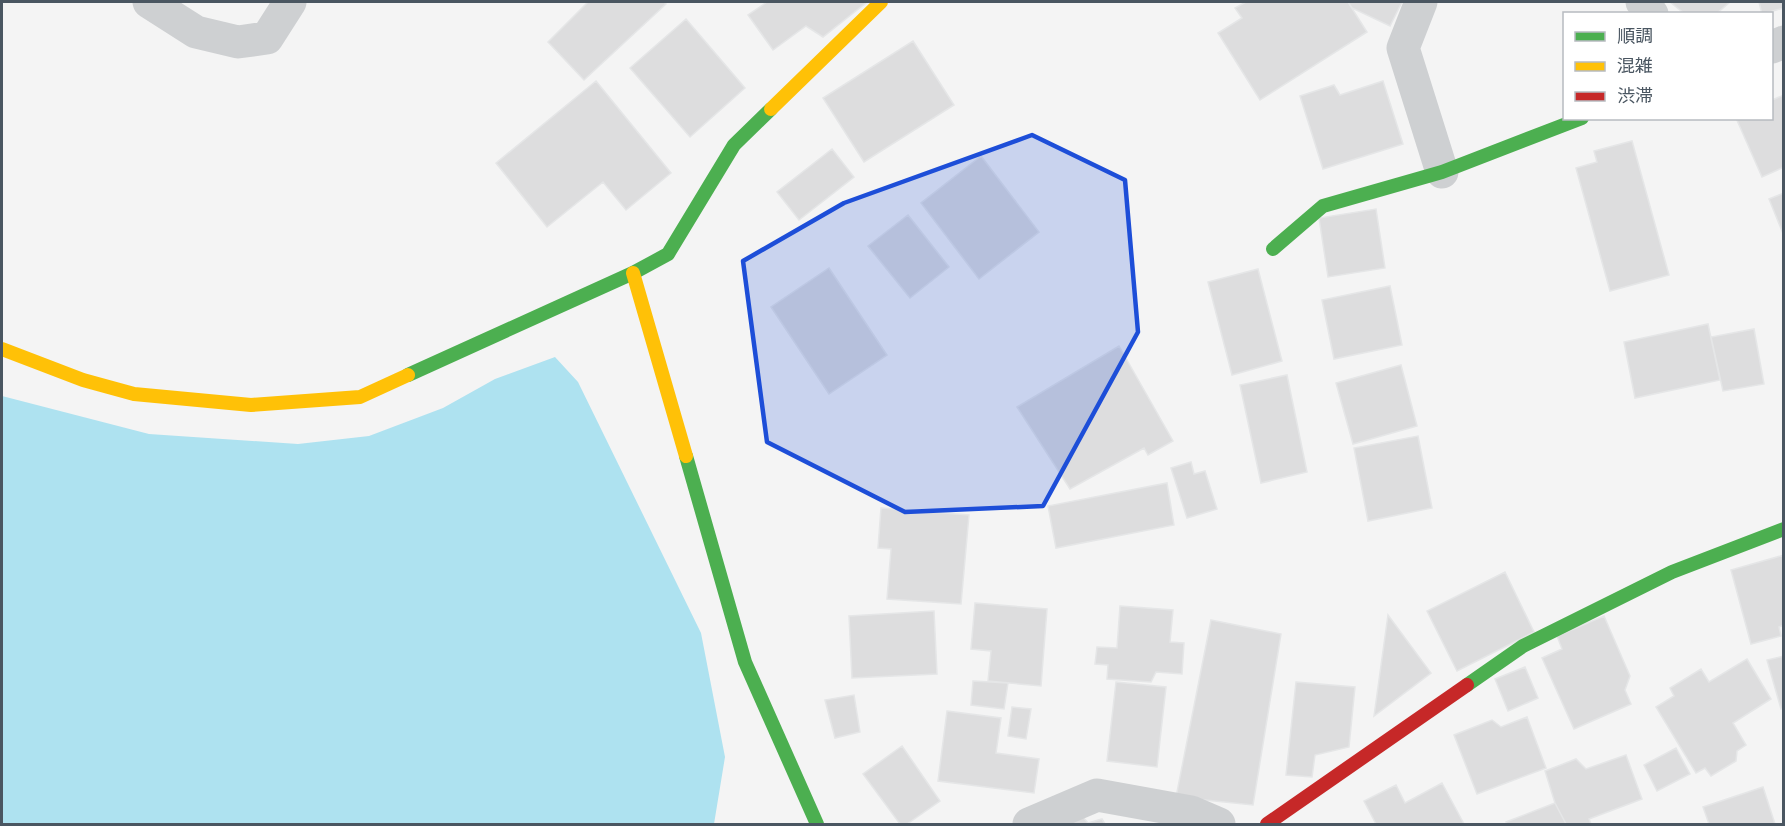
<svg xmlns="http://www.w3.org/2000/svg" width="1785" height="826" viewBox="0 0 1785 826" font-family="'Exo 2','Noto Sans JP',sans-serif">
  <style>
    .water { fill: #aee2f0 }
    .building { fill: #ddddde; stroke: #e5e6e7; stroke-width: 1.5 }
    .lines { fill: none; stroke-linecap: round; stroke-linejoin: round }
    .street { stroke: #ced0d2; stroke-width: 33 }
    .fast { stroke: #4caf50; stroke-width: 14 }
    .slow { stroke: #ffc107; stroke-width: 14 }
    .jam { stroke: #c62828; stroke-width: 14 }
    .marked { fill: #1d4ed8; fill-opacity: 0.2; stroke: #1d4ed8; stroke-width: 4.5; stroke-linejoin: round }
  </style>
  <rect width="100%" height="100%" fill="#f4f4f4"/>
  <path class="water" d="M555 357 578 382 701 633 725 757 714 824H2V396L149 434 298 444 369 436 443 408 495 379Z"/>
  <path class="building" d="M588 2H664L666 4 584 80 548 42Z
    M767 2H867L823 37 806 26 773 50 748 15Z
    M1246 2H1348L1367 32 1260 100 1218 33 1242 18 1235 8Z
    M1348 2H1402L1390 26 1352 8Z
    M1670 2H1730L1716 14H1685Z
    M1759 2H1784V8L1762 14Z
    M686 19 745 88 690 137 630 68Z
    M913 41 954 105 864 162 823 98Z
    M596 81 671 173 626 210 603 182 547 227 496 163Z
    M1383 81 1403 144 1323 169 1300 96 1334 85 1340 95Z
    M1784 95V167L1762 177 1736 118H1772V100Z
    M1632 141 1669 275 1610 291 1576 168 1597 162 1594 151Z
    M832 149 854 177 799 220 777 192Z
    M981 156 1039 232 979 279 921 203Z
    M1784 193V236L1769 199Z
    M1376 209 1385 268 1328 277 1319 218Z
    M908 215 949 267 910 298 868 246Z
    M829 268 887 355 829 394 771 307Z
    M1258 269 1282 361 1232 375 1208 282Z
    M1390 286 1402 345 1334 359 1322 300Z
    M1708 324 1720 380 1635 398 1624 342Z
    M1754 329 1764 384 1723 391 1711 337Z
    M1119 346 1173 441 1148 455 1144 448 1070 489 1017 407Z
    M1401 365 1417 426 1353 444 1336 383Z
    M1287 375 1307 472 1261 483 1240 385Z
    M1418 436 1432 508 1368 521 1354 448Z
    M1191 462 1194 474 1205 471 1217 509 1187 518 1171 468Z
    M1167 483 1174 525 1056 548 1048 506Z
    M881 508 969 515 961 604 887 599 891 549 878 548Z
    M1784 555V625L1779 627 1781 636 1751 644 1731 570Z
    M1505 572 1534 632 1457 671 1427 611Z
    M975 603 1047 609 1041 686 988 681 991 651 971 649Z
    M1120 606 1173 610 1170 642 1184 643 1182 674 1156 672 1151 682 1107 679 1108 665 1095 664 1097 647 1117 648Z
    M934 611 937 674 852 678 849 616Z
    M1388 615 1431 673 1374 716Z
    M1604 616 1630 676 1625 690 1631 704 1574 729 1542 658 1562 649 1557 636Z
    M1211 620 1281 634 1253 805 1176 797Z
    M1784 656V708L1781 709 1767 660Z
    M1747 659 1771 699 1733 723 1746 745 1737 751 1736 761 1711 776 1705 768 1696 773 1656 707 1674 696 1670 688 1701 669 1709 682Z
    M1525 667 1538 698 1508 711 1495 679Z
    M973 681 1008 683 1004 709 971 705Z
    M1116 682 1166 687 1157 767 1107 761Z
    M1296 682 1355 687 1349 747 1315 755 1312 777 1286 775Z
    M854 695 860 732 835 738 825 700Z
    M1012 707 1031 709 1026 739 1008 736Z
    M947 711 1001 718 996 753 1039 759 1034 793 938 781Z
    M1527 717 1546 768 1477 794 1454 735 1492 720 1501 727Z
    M902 746 940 801 907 824H900L863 774Z
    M1676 748 1690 774 1657 791 1644 765Z
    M1626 755 1642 799 1589 819 1591 824H1566L1555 803 1545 771 1576 759 1586 769Z
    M1442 783 1464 824H1376L1364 801 1396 785 1405 803Z
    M1763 787 1775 824H1709L1703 807Z
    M1555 803 1566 824H1507L1506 822Z
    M1083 817 1088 823 1102 819 1105 824H1068Z"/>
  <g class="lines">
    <path class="street" d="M149 2 196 32 238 42 267 38 290 2
      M1421 2 1403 48 1442 172
      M1642 2 1652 14
      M1772 47 1784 42
      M1029 824 1097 795 1191 812 1219 824"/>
    <path class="fast" d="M1273 249 1323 206 1442 172 1582 118
      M408 375 633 273 668 254 734 145 771 109
      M686 456 745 662 817 824
      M1467 685 1523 646 1672 572 1784 529"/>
    <path class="slow" d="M771 109 881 2
      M633 273 686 456
      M2 349 83 380 134 394 251 405 360 397 408 375"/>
    <path class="jam" d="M1267 824 1467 685"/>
  </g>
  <path class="marked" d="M1032 135 1125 180 1138 332 1043 506 905 512 767 442 743 261 844 203Z"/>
  <rect width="1785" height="826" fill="none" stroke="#4a5661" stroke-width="6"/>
  <rect x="1563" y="12" width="210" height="108" fill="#ffffff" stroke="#b7bbc0" stroke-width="1.5"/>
  <rect x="1575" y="32" width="30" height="9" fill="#4caf50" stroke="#b7bbc0" stroke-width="1.5"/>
  <text x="1617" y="42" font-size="18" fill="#4a5661">順調</text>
  <rect x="1575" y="62" width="30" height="9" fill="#ffc107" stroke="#b7bbc0" stroke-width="1.5"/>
  <text x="1617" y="72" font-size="18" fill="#4a5661">混雑</text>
  <rect x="1575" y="92" width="30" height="9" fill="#c62828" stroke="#b7bbc0" stroke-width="1.5"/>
  <text x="1617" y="102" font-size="18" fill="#4a5661">渋滞</text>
</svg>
